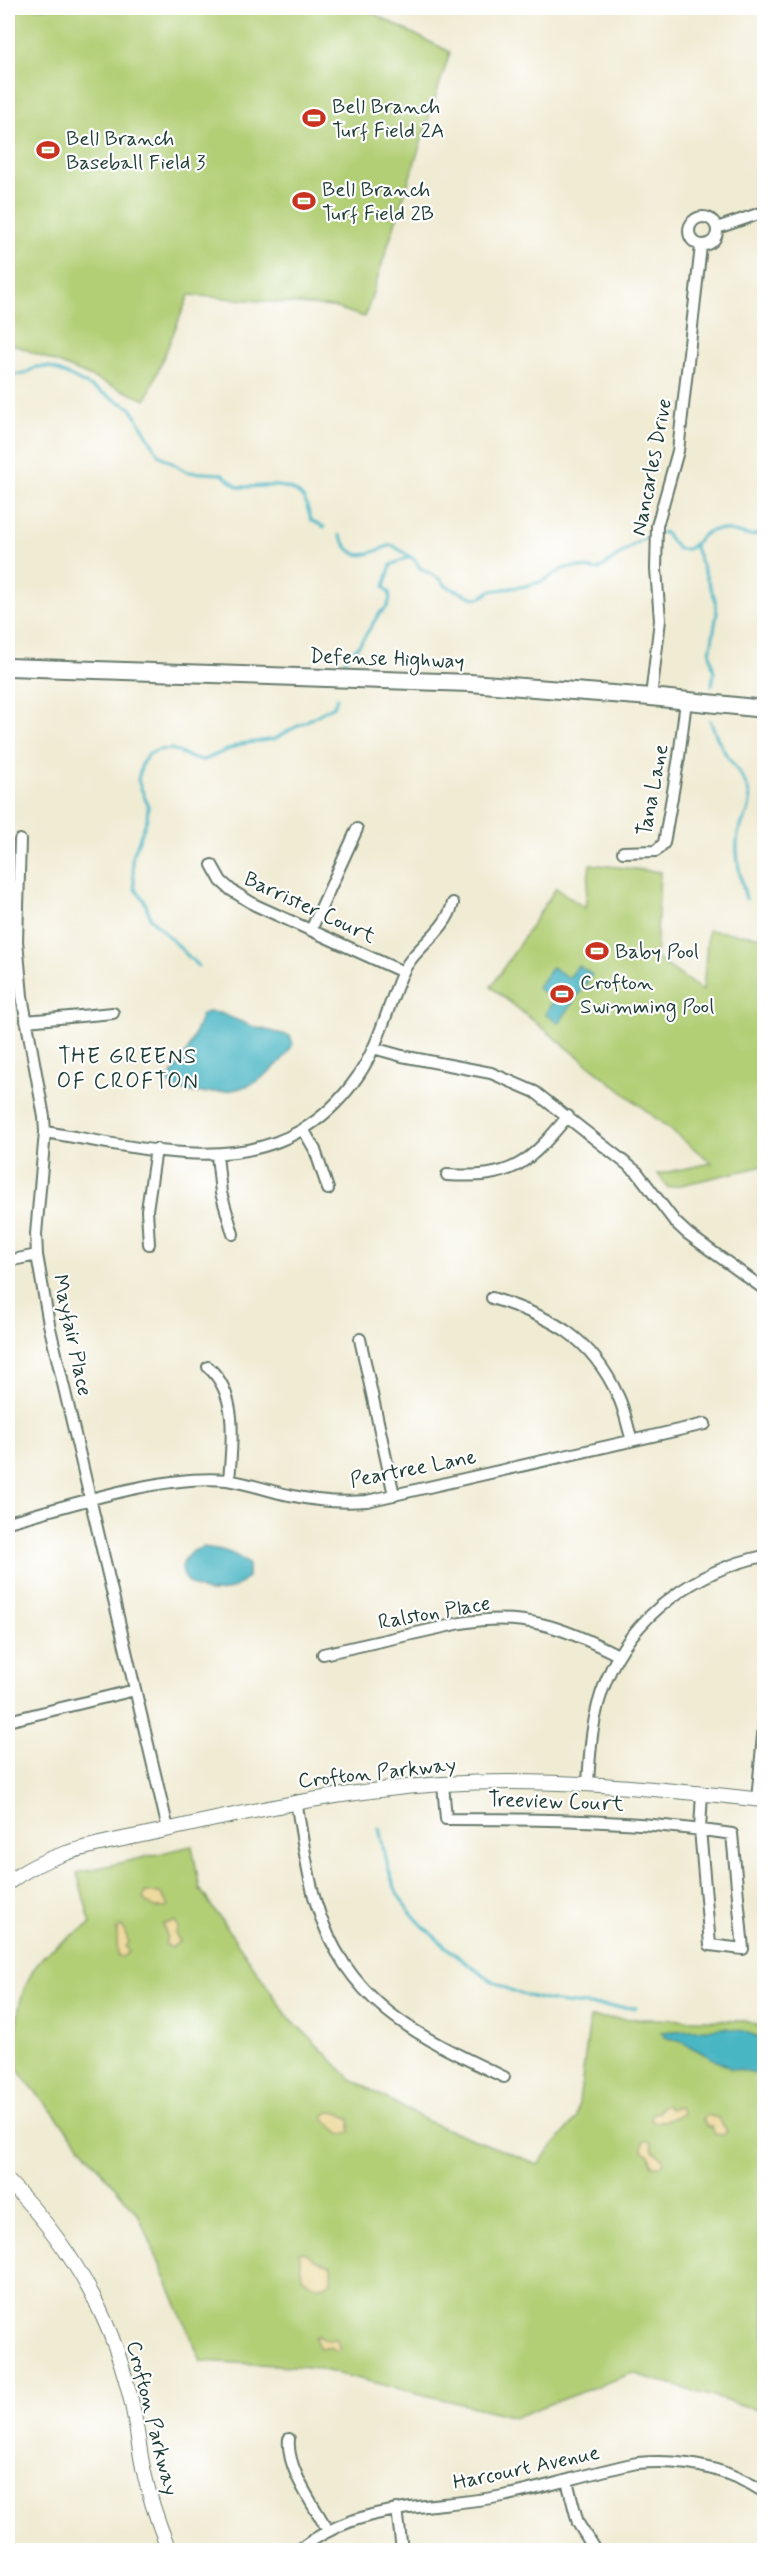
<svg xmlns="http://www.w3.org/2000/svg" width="772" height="2558" viewBox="0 0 772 2558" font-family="Mynerve,sans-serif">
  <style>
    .green { fill: #b2cf76; stroke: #688655; stroke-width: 1.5 }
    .sand { fill: #eeda9e; stroke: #868c69; stroke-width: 1.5 }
    .water { fill: #48b6c4; stroke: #347a7c; stroke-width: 1.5 }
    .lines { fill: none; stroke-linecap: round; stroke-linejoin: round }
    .stream { stroke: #48b6c4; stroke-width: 3 }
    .minor-casing { stroke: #687a6c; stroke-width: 14 }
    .tertiary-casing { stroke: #687a6c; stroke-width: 16 }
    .secondary-casing { stroke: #687a6c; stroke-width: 20 }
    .minor { stroke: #fff; stroke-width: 10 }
    .tertiary { stroke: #fff; stroke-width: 14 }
    .secondary { stroke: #fff; stroke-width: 16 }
    .labels { text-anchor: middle; stroke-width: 4.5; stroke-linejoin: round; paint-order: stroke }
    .poi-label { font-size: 21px; fill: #1f3d34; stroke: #fff; text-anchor: start }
    .street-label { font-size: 21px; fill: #1f3d34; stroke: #fff }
    .neighbourhood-label { font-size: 22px; letter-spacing: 1.5px; fill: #1f3d34; stroke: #fff }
  </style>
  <rect width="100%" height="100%" fill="#fff"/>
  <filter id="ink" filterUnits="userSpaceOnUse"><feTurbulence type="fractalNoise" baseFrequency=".0167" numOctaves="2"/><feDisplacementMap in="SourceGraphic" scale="12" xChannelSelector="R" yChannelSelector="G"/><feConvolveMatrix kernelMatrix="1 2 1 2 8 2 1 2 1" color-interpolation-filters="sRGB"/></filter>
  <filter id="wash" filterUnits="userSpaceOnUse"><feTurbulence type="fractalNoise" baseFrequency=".008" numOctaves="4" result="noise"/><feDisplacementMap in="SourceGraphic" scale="24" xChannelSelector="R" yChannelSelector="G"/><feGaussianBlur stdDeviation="1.35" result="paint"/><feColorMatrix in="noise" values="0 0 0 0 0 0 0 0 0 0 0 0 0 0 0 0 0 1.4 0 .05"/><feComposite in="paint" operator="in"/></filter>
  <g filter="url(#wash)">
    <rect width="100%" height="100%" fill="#f0ebd3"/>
    <path class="green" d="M8 8H362L450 52 365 317 333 307 189 295 146 400 8 342Z
      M590 864 660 872 656 958 703 991 708 930 764 937V1166L668 1188 658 1174 712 1163 491 987 556 888 585 908Z
      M192 1846 200 1889 287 2015 351 2079 431 2123 538 2164 577 2118 590 2018 748 2021 764 2028V2412L632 2373 515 2417 311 2367 201 2361 139 2216 16 2068C14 2030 16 1989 42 1958 52 1946 77 1933 91 1924L77 1873Z"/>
    <path class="sand" d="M145 1892 160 1893 169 1906 167 1908H155L145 1901 143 1897Z
      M176 1922 178 1928 175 1934 180 1941 171 1948 165 1945 167 1936 163 1924Z
      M122 1926 129 1942 126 1947 129 1952 122 1957 118 1956C117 1945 117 1940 117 1929Z
      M666 2105 670 2109 679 2107 683 2112 682 2114 668 2120 654 2122 651 2120 653 2113 659 2112 661 2107Z
      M328 2112 338 2113 350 2119V2132L342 2134 324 2120V2116Z
      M707 2115 718 2118 727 2131 724 2135 715 2134 712 2127 706 2126 703 2119Z
      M645 2140 651 2142 653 2150 663 2159 664 2162 660 2166H652L649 2155 642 2150 643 2143Z
      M299 2252H305L315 2260 331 2265V2282C320 2290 312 2284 302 2277Z
      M318 2335 326 2340 336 2339 340 2349 336 2351 330 2347 320 2349 315 2338Z"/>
    <path class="water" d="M578 965 592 975 559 1023 545 1014 554 1000 537 988 552 967 569 978Z
      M208 1012 220 1013 254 1027 290 1036 293 1044C285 1060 265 1078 249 1085 230 1093 183 1098 168 1083L169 1079 189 1048 202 1014Z
      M203 1547C220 1549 235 1552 248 1564V1577C208 1618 151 1565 203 1547Z
      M725 2028 743 2031 764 2039V2076L730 2068 682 2042 665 2037 661 2032Z"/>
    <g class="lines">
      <path class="stream" d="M8 375 24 374 36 367H50L74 378 131 408 159 455 187 472 222 474 238 487C258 488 288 479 303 498 307 503 309 514 311 520L324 527
        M661 533 664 532 678 549H688C697 544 700 534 711 531 729 525 747 542 764 532
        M339 535C343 539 344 543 347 547 360 564 378 548 392 545L414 559 420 568 440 579 446 586 474 598 482 597 490 591 526 586 543 581 565 568 578 567 598 570 636 543 654 534
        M694 545 715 599 717 613 710 653 714 673 712 685
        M344 661 360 644 379 614 387 607 390 599 389 592 384 587 391 565 409 557
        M710 720C714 731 719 743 726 754 735 768 748 781 750 799 751 813 741 821 738 834 734 855 741 878 746 899
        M198 966 151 919 144 900 135 889 132 858 147 819 148 806 138 780 142 763 149 754 158 750 172 749 194 759 204 760 241 744 274 739 334 706 337 698
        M379 1828C384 1850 388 1874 398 1894 414 1925 481 1979 513 1991 551 2006 597 2005 636 2008"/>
    </g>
  </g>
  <g filter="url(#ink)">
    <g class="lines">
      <g class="minor-casing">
        <path id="minor" d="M689 231a14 14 0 1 1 28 0a14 14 0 1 1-28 0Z
          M717 228 764 212
          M651 697 660 620 656 569 657 526 678 451 701 246
          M20 840 17 941 22 996 44 1117 45 1132 36 1234 37 1255 49 1324 168 1829
          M623 852 656 851 664 843 679 757 686 701
          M212 865 221 881 231 890 255 905 403 972
          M311 930 357 829
          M26 1021 113 1013
          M373 1048 402 1056 491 1073 535 1092 637 1172 675 1222 688 1234 764 1289
          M303 1129 315 1150 328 1189
          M45 1132C158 1150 280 1190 358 1076 378 1047 387 1009 401 976 413 947 445 934 453 903
          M217 1155 221 1193 233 1234
          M447 1175C513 1179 528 1164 568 1116
          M149 1244 147 1210 156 1149
          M8 1261 37 1255
          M492 1298C551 1317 591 1336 618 1396 625 1410 627 1426 632 1440
          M360 1339 394 1495
          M208 1367C239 1394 232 1443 229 1480
          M8 1522C71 1505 162 1474 227 1480 248 1483 269 1491 289 1495 315 1501 341 1503 367 1501L705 1424
          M323 1654 461 1623C524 1612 563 1627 618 1655
          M8 1721 135 1690
          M443 1784 446 1819C542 1819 637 1820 732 1834L743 1949 710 1945 700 1829 702 1793
          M588 1784C590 1749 592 1714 606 1681 632 1615 697 1570 764 1556
          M757 1800 764 1725
          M296 1801C302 1834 306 1868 315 1900 346 2003 415 2035 504 2077
          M289 2439C286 2469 314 2505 328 2531
          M567 2481 578 2523 593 2547
          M397 2509 402 2550
          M299 2550C361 2501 430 2510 503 2496 548 2487 592 2472 637 2463 683 2459 725 2467 764 2492"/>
      </g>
      <g class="tertiary-casing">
        <path id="tertiary" d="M8 1883C50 1849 109 1843 161 1831 254 1810 347 1790 443 1784 550 1777 658 1789 764 1800
          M8 2181C66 2240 109 2310 129 2392 136 2417 138 2443 143 2468 149 2497 158 2523 169 2550"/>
      </g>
      <g class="secondary-casing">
        <path id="secondary" d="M8 667 470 683 651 697 764 709"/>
      </g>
      <use href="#minor" class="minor"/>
      <use href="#tertiary" class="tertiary"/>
      <use href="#secondary" class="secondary"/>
    </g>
  </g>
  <defs>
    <g id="stadium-bare" transform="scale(1.8)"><path d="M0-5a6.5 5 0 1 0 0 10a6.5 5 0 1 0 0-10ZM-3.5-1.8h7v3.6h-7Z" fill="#c8321e" stroke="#fff" stroke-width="2.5" paint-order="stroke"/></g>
  </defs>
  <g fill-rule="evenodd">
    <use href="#stadium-bare" x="314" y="118"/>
    <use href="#stadium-bare" x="48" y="150"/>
    <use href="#stadium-bare" x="304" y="201"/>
    <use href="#stadium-bare" x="597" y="951"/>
    <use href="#stadium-bare" x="562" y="994"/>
  </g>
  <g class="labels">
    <g class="poi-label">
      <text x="332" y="113">Bell Branch<tspan x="332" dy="24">Turf Field 2A</tspan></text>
      <text x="66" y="145">Bell Branch<tspan x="66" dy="24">Baseball Field 3</tspan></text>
      <text x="322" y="196">Bell Branch<tspan x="322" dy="24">Turf Field 2B</tspan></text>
      <text x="615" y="958">Baby Pool</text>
      <text x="580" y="989">Crofton<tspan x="580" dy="24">Swimming Pool</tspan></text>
    </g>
    <g class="street-label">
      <text transform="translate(651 467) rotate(-79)" y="7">Nancarles Drive</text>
      <text transform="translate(387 658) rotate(2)" y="7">Defense Highway</text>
      <text transform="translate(652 790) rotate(-79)" y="7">Tana Lane</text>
      <text transform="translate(310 907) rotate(25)" y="7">Barrister Court</text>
      <text transform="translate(73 1335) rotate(78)" y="7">Mayfair Place</text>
      <text transform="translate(413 1468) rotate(-11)" y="7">Peartree Lane</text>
      <text transform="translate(434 1612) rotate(-10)" y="7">Ralston Place</text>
      <text transform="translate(377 1772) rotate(-6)" y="7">Crofton Parkway</text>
      <text transform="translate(556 1801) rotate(2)" y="7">Treeview Court</text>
      <text transform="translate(153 2418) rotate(76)" y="7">Crofton Parkway</text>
      <text transform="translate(526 2467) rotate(-12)" y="7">Harcourt Avenue</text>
    </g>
    <g class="neighbourhood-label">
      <text x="128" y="1063">THE GREENS<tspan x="128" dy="25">OF CROFTON</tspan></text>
    </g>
  </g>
  <rect width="772" height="2558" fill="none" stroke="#fff" stroke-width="30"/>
</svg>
